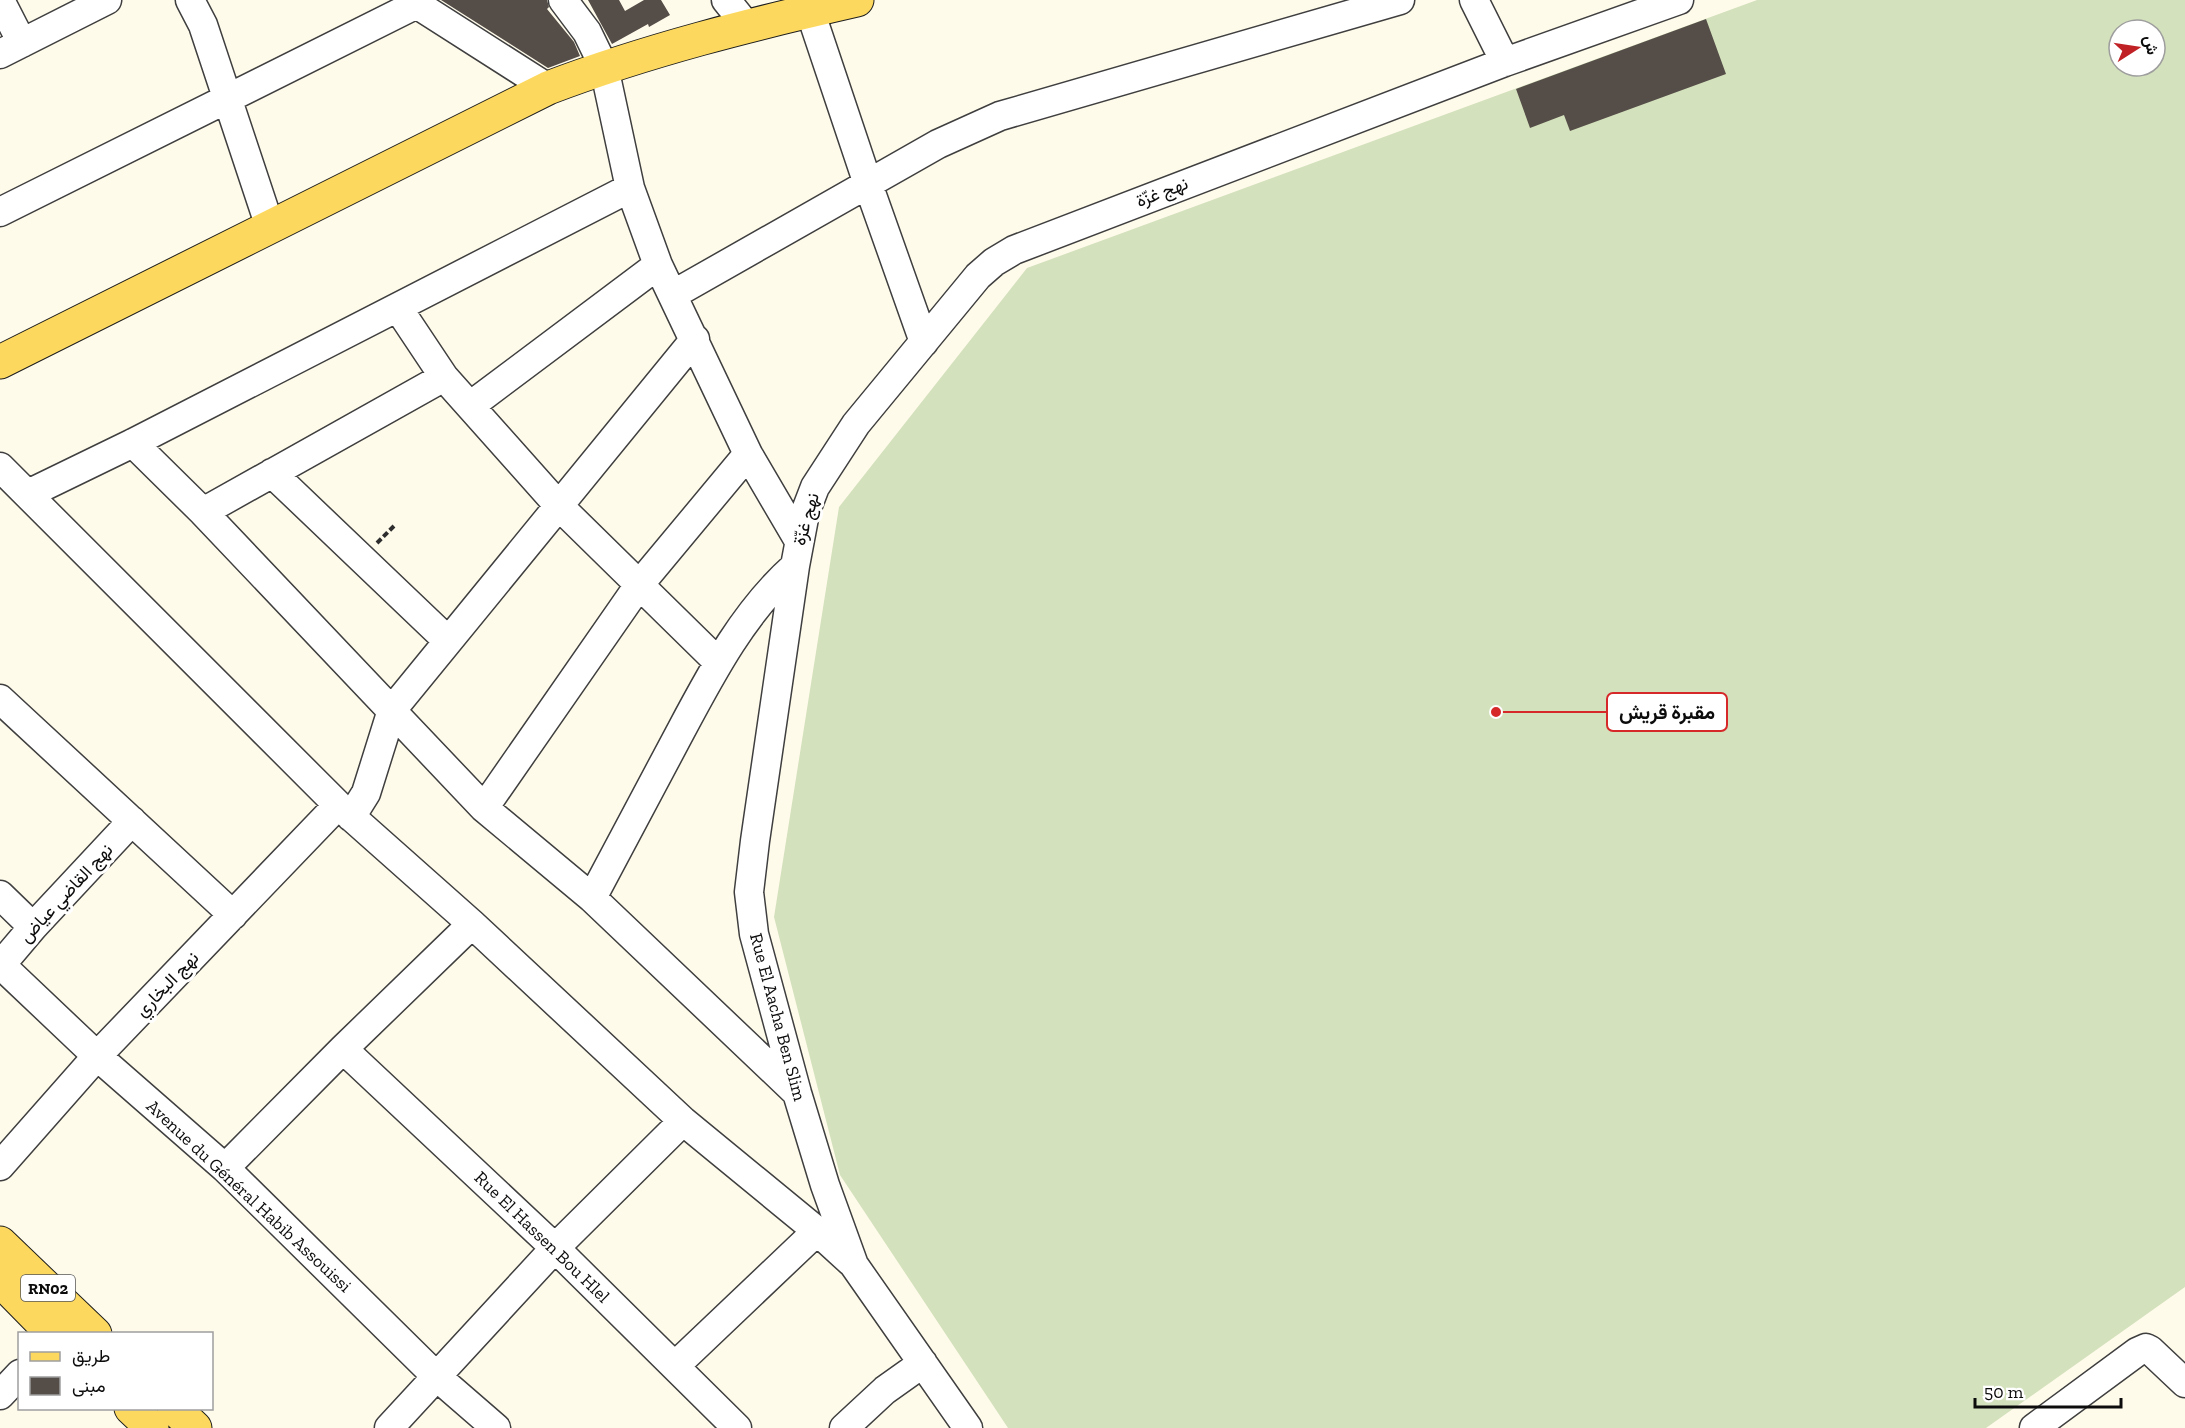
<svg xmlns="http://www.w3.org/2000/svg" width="2185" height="1428" viewBox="0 0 2185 1428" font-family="'Zilla Slab',Vazirmatn,serif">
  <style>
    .cemetery { fill: #d4e1bd; fill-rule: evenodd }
    .building { fill: #554d48 }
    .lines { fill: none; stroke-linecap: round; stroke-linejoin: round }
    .minor-casing { stroke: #3f3f3f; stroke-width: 31 }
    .major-casing { stroke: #1d1d1d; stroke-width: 35 }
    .path { stroke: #2e2e2e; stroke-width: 4; stroke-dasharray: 6 3; stroke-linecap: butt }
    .minor { stroke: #fff; stroke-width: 28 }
    .major { stroke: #fcd95e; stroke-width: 33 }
    .labels { text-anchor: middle; stroke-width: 6; stroke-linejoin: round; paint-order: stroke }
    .shield { fill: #fff; stroke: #555; stroke-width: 1.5 }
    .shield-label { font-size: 16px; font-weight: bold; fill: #0c0c0c }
    .street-label { font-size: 18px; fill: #0c0c0c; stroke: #fff }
    .leader { fill: none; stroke: #d62828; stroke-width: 2 }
    .callout-dot { fill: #d62828; stroke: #fff; stroke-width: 2 }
    .callout { fill: #fff; stroke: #d62828; stroke-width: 2 }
    .callout-label { font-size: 20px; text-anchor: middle; font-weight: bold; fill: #0c0c0c }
  </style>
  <rect width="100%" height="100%" fill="#fffbeb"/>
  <path class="cemetery" d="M1757 0H2185V1287L1986 1428H1008L840 1175 774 917 839 507 1027 268ZM2119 30H2155V66H2119Z"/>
  <path class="building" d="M441 0H547L549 7 547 9 574 42 580 56 548 68Z
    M588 0H619L625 11 644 0H661L670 15 649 27 648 24 612 44Z
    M1706 19 1726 74 1570 131 1564 115 1530 128 1516 89Z"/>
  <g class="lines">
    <g class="minor-casing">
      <path id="minor" d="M0 0 22 43
        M190 0 203 25 270 227
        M410 0 548 88
        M563 0 587 32 604 67 630 188 658 265 748 454 799 541
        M726 0 746 25
        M1474 0 1505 62
        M810 11 868 184 924 342
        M0 54 107 0
        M0 212 417 4
        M674 294 938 144 1000 116 1400 0
        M398 308 444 377 559 506 718 662
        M470 406 658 265
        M133 443 203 512 484 808 592 898 797 1093
        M0 467 338 805 472 924 683 1121 817 1231 851 1262
        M272 473 447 640
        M28 494 133 443 630 188
        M203 512 444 377
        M0 699 233 915
        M484 808 639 585 748 454
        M351 817 366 793 392 710 695 339
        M0 895 33 927
        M592 898C620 845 648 792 676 740 709 678 742 613 795 566
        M1 965 97 1056 225 1168 436 1376 496 1428
        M0 966 33 927 132 821
        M343 1049 555 1248 737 1428
        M0 1166 97 1056 338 805
        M225 1168 343 1049 472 924
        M675 1366 817 1231
        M0 1395 20 1374
        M389 1428 555 1248 683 1121
        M844 1428 885 1390 923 1363
        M968 1428 854 1265 825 1185 797 1093 754 934 749 892 755 841 795 566 805 513 815 487 856 424 978 276 994 262 1014 250 1505 62 1679 0
        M2034 1428 2137 1352 2146 1348 2150 1350 2185 1383"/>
    </g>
    <g class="major-casing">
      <path id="major" d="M0 362 548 88C648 50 752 24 857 0
        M0 1243 95 1334
        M0 1280 53 1334
        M131 1408 152 1428
        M174 1408 195 1428"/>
    </g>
    <path class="path" d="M377 543 396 524"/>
    <use href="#minor" class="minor"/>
    <use href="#major" class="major"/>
  </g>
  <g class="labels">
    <rect class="shield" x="21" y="1275" width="54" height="26" rx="4.5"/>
    <g class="shield-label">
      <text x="48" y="1294">RN02</text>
    </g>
    <g class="street-label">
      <text transform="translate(1162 192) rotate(-21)" y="6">نهج غزّة</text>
      <text transform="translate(806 519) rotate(-74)" y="6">نهج غزّة</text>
      <text transform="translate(66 893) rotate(-47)" y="6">نهج القاضي عياض</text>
      <text transform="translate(167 984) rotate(-46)" y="6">نهج البخاري</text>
      <text transform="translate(778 1017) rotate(75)" y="6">Rue El Aacha Ben Slim</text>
      <text transform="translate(249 1196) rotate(43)" y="6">Avenue du Général Habib Assouissi</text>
      <text transform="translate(542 1237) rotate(44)" y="6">Rue El Hassen Bou Hlel</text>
    </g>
  </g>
  <path class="leader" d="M1496 712L1607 712"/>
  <circle class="callout-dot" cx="1496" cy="712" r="6"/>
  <rect class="callout" x="1607" y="693" width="120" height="38" rx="6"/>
  <g class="callout-label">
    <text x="1667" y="719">مقبرة قريش</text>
  </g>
  <rect x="18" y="1332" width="195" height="78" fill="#ffffff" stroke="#9e9e9e" stroke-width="1.5"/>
  <rect x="30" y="1352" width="30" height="9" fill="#fcd95e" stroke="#9e9e9e" stroke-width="1.5"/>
  <text x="72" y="1362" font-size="18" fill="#0c0c0c">طريق</text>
  <rect x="30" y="1377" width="30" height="18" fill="#554d48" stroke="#9e9e9e" stroke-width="1.5"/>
  <text x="72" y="1392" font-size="18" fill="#0c0c0c">مبنى</text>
  <g transform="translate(2137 48) rotate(78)"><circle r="28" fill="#ffffff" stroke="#9e9e9e" stroke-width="1.5"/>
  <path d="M0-4.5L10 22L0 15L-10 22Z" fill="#bf2125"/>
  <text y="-9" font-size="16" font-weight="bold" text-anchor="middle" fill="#0c0c0c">ش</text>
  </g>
  <path d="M1975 1398v9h146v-9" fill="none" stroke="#0c0c0c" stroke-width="3"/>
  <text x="1984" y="1398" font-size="18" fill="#0c0c0c" stroke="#ffffff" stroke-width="4.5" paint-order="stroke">50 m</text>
</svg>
